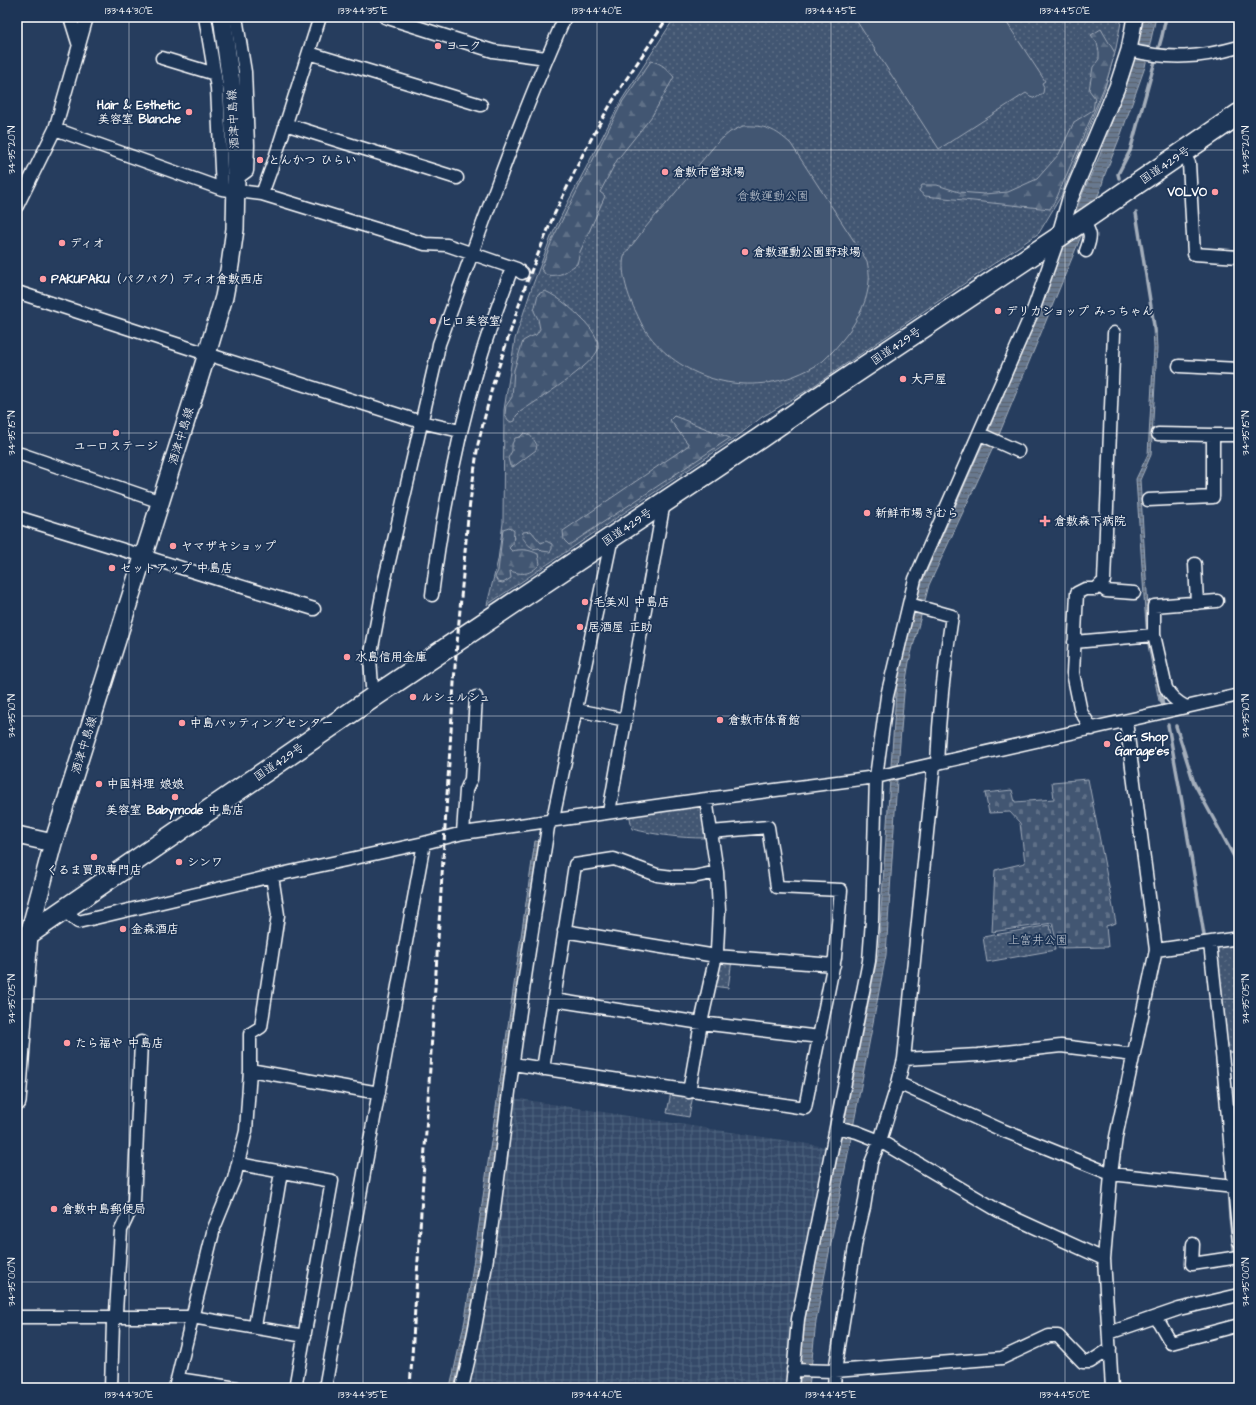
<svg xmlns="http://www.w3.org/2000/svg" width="1256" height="1405" viewBox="0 0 1256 1405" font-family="'Architects Daughter','Klee One',sans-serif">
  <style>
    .industrial { fill: url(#industrial-grid) }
    .grass { fill: url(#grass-dots); stroke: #a0aab8 }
    .forest { fill: url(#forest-firs); stroke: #a0aab8 }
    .cemetery { fill: url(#cemetery-stones); stroke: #a0aab8 }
    .garden { fill: #425672; stroke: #a0aab8 }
    .water { fill: url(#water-rules); stroke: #a4aebb }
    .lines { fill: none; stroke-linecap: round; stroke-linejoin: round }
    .stream { stroke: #a4aebb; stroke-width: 3.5 }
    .minor-tunnel { stroke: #475a76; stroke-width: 12; stroke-dasharray: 12 6; stroke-linecap: butt }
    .minor-casing { stroke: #fff; stroke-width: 15 }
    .tertiary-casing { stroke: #fff; stroke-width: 18 }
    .secondary-casing { stroke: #fff; stroke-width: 20 }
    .trunk-casing { stroke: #fff; stroke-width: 23 }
    .minor { stroke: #1d3557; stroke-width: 12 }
    .tertiary { stroke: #1d3557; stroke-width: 15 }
    .secondary { stroke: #1d3557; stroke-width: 17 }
    .trunk { stroke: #1d3557; stroke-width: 20 }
    .rail { stroke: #fff; stroke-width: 3; stroke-dasharray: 6 3; stroke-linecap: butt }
    .ticks { fill: none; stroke: #fff; stroke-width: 1; stroke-opacity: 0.45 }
    .poi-dot { fill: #ff9aa2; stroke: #1d3557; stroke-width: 1.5 }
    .labels { text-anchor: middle; stroke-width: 3.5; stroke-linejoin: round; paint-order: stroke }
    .poi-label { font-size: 12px; font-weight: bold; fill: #fff; stroke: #1d3557; text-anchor: start }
    .street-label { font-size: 12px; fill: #fff; stroke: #1d3557 }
    .park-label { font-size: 12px; fill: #bdc4ce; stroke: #1d3557 }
    .neatline { fill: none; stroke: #fff; stroke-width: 1.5 }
    .ticks-label { font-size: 10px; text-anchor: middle; fill: #fff }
  </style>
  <defs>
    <pattern id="industrial-grid" width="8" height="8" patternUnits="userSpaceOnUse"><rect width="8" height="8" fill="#344a68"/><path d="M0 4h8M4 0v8" fill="none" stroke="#52657f"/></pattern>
    <pattern id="grass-dots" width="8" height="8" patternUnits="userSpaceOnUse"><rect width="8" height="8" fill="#425672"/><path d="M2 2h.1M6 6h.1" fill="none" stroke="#5e6f87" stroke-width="1.8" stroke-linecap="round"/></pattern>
    <pattern id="forest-firs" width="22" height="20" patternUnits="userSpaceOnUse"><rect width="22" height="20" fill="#425672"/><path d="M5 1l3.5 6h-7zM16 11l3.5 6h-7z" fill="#5e6f87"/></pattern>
    <pattern id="cemetery-stones" width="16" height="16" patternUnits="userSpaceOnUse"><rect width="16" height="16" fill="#425672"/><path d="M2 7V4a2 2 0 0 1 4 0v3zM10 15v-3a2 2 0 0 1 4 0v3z" fill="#5e6f87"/></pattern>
    <pattern id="water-rules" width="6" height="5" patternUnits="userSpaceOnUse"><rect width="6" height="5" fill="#67788e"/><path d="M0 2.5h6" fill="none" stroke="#5a626d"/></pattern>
  </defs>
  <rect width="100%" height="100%" fill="#263d5e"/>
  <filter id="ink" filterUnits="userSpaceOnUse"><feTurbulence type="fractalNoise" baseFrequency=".025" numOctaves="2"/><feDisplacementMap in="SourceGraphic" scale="8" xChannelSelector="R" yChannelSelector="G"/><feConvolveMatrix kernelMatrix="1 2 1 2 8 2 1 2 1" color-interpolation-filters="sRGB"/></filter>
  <g filter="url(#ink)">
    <path class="industrial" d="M513 1098 827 1147 793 1318 786 1388H467Z"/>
    <path class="grass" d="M675 17H1122L1116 48 1105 88 1061 196 1039 233 806 391 762 417 734 439 487 605 498 560 503 523 504 410 515 339 532 287 551 237 568 202 621 101Z
      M701 802 705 838C680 838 657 835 632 829L629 812Z
      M1050 925 1055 950 987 962 983 937Z
      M1239 940V1051L1229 1053 1214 952 1220 944Z
      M717 958 732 960 728 988 712 986Z
      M671 1092 693 1095 689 1117 667 1113Z"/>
    <path class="forest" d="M1101 29 1115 53 1106 83 1057 197 1050 209 925 196 919 191 922 185H937L959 192 984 194 1008 192 1037 179 1059 154 1074 122 1093 110 1095 98 1089 90 1093 67 1099 59V52L1097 43 1091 35Z
      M651 61C662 63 667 69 674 77L652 116 617 160 600 192 605 196 580 252 577 264C565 272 561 277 546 275L541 269 553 238 623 101Z
      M545 291C559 297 572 309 583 320 590 327 600 339 598 349 595 364 535 402 520 412L516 416 515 421 511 422 508 420 505 414 506 406 512 397 514 370 523 341 530 337 536 335 540 329 538 319 534 311 538 294Z
      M674 416 730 438 569 545 564 540 563 531 689 445 670 420Z
      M524 433C531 434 534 440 537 445L536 450 513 467 510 466 508 458 512 451V444L515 438 520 437Z
      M509 527 514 531 513 544 509 548 512 551C522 549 528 549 538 554L540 564C530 575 523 575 510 571L511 578 503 583 498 582 495 577 498 571 503 529Z
      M531 531 541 543 546 541 552 544V549L550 552 542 551 539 548C531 551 527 543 522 537L523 532Z"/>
    <path class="cemetery" d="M1088 779 1116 923 1106 926 1108 947 1058 948 1052 923 992 932 995 870 1025 863 1020 823 1010 812 989 813 985 793 1012 790 1015 802 1054 799 1052 782Z"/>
    <path class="garden" d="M854 17H1003L1045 81 1042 83 1044 87 1043 93 1036 98 1030 96 1026 93 939 149Z
      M743 126C765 125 775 129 791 144L867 261C868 267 870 275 869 281 868 300 858 319 847 334 840 343 832 353 823 361 815 367 804 372 794 376 740 396 679 378 646 331 642 326 639 318 636 312 629 299 620 272 624 257 626 252 632 245 636 240 645 227 656 215 667 203 683 183 700 163 717 143L730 132Z"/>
    <path class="water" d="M1143 17H1156L1145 67 1120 137 1105 174 1101 188 998 437 929 585 909 662 904 693 897 780 886 955 816 1321 809 1388H798L805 1318 878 954 896 693 900 659 922 582 988 432 1047 288 1057 257 1081 197 1100 155 1132 66Z
      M1153 328H1156L1157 349 1151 455 1140 480 1150 640 1164 700 1159 701 1147 640 1136 479 1148 454 1154 349Z
      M535 841 542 842 470 1320 454 1388H450L465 1320Z"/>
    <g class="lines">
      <path class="stream" d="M1119 178 1118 174 1130 151 1162 36 1166 17
        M1136 213 1155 332
        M1160 695 1163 705
        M1168 725 1182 802 1205 941
        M1176 726 1194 783 1237 862 1239 870
        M1217 1061 1220 1094
        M1227 1170 1230 1218 1237 1270"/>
      <path class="minor-tunnel" d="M522 273 534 280"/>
      <g class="minor-casing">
        <path id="minor" d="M70 17 79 46
          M205 17 217 88 222 189
          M385 17 493 51 546 58
          M1129 50C1169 60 1200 58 1239 47
          M309 53 481 105
          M162 58 215 74
          M285 124 457 178
          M55 129 222 189 262 194 425 244 447 245 517 269 522 273
          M1183 152 1189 163 1194 254 1239 257
          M236 179 247 171 248 145 245 72 236 17
          M262 194 274 161 320 17
          M17 206 55 129 87 17
          M1083 220C1091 234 1092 235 1086 251
          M17 292 207 354 421 422 460 431
          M1179 366 1239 369
          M980 434 1018 451
          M1158 434 1213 435
          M21 454 161 502
          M1148 500 1213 497V435H1239
          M17 517 314 609
          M1195 564 1197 603
          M1100 585 1106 591 1134 593
          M432 595C442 515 457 437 480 360 489 329 501 298 512 268
          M909 604 952 616C944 666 939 713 937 764
          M1074 642 1154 635
          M378 694 372 687 370 658 385 579 437 355 439 344C479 235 517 124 565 17
          M1186 707C1177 702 1170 697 1166 688L1154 635V606L1217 601
          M577 710 626 720
          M1092 729 1081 712 1073 673 1077 593 1085 589H1096L1104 581 1114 333
          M609 812 664 502
          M463 833 466 790 471 779 476 697
          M63 910 78 922 272 876 424 843 463 833 706 799 876 777 1239 695
          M564 931 716 956 834 965
          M1210 943 1224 1073 1239 1241
          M1156 950 1239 938
          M554 1000 701 1023 820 1037
          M904 1059 978 1055 1061 1046 1134 1055
          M513 1064 805 1108 835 957 841 890 777 887 768 827 711 832
          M543 1069 575 865 614 859 657 875 673 877H693L717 872
          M250 1070 379 1093
          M898 1083 1002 1130 1111 1174 1234 1187
          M689 1092 701 1023 717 951 719 910 717 872 706 799
          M837 1127 857 1132 880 1141 999 1211 1104 1259
          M239 1164 332 1181 295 1388
          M1193 1244 1192 1264 1239 1257
          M17 1317H192L305 1336
          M1156 1317 1171 1343 1239 1325
          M255 1326 281 1172
          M1109 1333 1179 1309 1239 1295
          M793 1370 835 1371 1002 1358 1049 1336H1058L1083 1362H1090L1110 1349
          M178 1379 237 1388
          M111 1388 113 1322 116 1312 121 1230 134 1202 141 1042
          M175 1388 214 1228 234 1179 246 1131 250 1070V1034L261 1027 278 915 272 876
          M325 1388 424 843
          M462 1388C486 1288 497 1186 510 1084 521 998 535 912 548 827L554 814 612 537
          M792 1388 798 1319 869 961 872 920 876 777 887 696 909 604 915 579 1034 308 1059 237
          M834 1388 835 1371 856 1240 864 1207 871 1163 880 1141 898 1083 904 1059 934 764
          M1112 1388 1104 1259 1111 1174 1116 1137 1156 950 1126 721"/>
      </g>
      <g class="tertiary-casing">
        <path id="tertiary" d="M1059 237 1070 199 1117 87 1129 50 1135 17"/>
      </g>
      <g class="secondary-casing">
        <path id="secondary" d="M17 835 53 843
          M17 1102 29 934 53 843 207 354 224 297 230 265 235 229 236 179 232 90 222 17"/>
      </g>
      <g class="trunk-casing">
        <path id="trunk" d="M17 942 378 694 760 438 816 399 1059 237 1239 114"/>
      </g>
      <use href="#minor" class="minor"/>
      <use href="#tertiary" class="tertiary"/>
      <use href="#secondary" class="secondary"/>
      <use href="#trunk" class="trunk"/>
      <path class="rail" d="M410 1388 455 667 468 517 478 444 493 384 526 284 553 217 583 154 602 119 623 84 668 17"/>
    </g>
  </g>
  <path class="ticks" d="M129 17V1388M363 17V1388M597 17V1388M831 17V1388M1065 17V1388M17 150H1239M17 433H1239M17 716H1239M17 999H1239M17 1282H1239"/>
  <g class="poi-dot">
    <circle cx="438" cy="46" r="4"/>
    <circle cx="189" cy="112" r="4"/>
    <circle cx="260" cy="160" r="4"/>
    <circle cx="665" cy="172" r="4"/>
    <circle cx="1215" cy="192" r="4"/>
    <circle cx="62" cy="243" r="4"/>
    <circle cx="745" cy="252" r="4"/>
    <circle cx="43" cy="279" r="4"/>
    <circle cx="998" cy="311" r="4"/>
    <circle cx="433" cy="321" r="4"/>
    <circle cx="903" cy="379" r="4"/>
    <circle cx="116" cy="433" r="4"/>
    <circle cx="867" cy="513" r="4"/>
    <path d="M1043 515h4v4h4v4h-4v4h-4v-4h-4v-4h4z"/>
    <circle cx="173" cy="546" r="4"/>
    <circle cx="112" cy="568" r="4"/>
    <circle cx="585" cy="602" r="4"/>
    <circle cx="580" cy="627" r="4"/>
    <circle cx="347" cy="657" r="4"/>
    <circle cx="413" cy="697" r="4"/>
    <circle cx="720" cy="720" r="4"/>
    <circle cx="182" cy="723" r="4"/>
    <circle cx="1107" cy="744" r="4"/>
    <circle cx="99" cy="784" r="4"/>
    <circle cx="175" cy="797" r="4"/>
    <circle cx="94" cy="857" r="4"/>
    <circle cx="179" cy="862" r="4"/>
    <circle cx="123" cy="929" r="4"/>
    <circle cx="67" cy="1043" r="4"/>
    <circle cx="54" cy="1209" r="4"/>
  </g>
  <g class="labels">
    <g class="poi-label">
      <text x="446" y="50">ヨーク</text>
      <text x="181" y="109" text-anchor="end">Hair &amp; Esthetic<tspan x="181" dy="14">美容室 Blanche</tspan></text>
      <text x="268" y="164">とんかつ ひらい</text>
      <text x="673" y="176">倉敷市営球場</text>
      <text x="1207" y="196" text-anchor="end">VOLVO</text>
      <text x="70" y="247">ディオ</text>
      <text x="753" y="256">倉敷運動公園野球場</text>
      <text x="51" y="283">PAKUPAKU（パクパク）ディオ倉敷西店</text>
      <text x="1006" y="315">デリカショップ みっちゃん</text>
      <text x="441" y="325">ヒロ美容室</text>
      <text x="911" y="383">大戸屋</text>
      <text x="116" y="450" text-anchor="middle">ユーロステージ</text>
      <text x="875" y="517">新鮮市場きむら</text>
      <text x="1054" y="525">倉敷森下病院</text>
      <text x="181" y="550">ヤマザキショップ</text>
      <text x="120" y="572">セットアップ 中島店</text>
      <text x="593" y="606">毛美刈 中島店</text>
      <text x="588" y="631">居酒屋 正助</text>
      <text x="355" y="661">水島信用金庫</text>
      <text x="421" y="701">ルシェルシュ</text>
      <text x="728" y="724">倉敷市体育館</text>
      <text x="190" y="727">中島バッティングセンター</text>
      <text x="1115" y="741">Car Shop<tspan x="1115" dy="14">Garage'es</tspan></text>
      <text x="107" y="788">中国料理 娘娘</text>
      <text x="175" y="814" text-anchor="middle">美容室 Babymode 中島店</text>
      <text x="187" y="866">シンワ</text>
      <text x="94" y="874" text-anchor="middle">くるま買取専門店</text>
      <text x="131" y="933">金森酒店</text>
      <text x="75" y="1047">たら福や 中島店</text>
      <text x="62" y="1213">倉敷中島郵便局</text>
    </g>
    <g class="street-label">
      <text transform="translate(233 119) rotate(-93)" y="4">酒津中島線</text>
      <text transform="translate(1165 165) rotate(-34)" y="4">国道429号</text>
      <text transform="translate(896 346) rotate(-34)" y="4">国道429号</text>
      <text transform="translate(181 436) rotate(-73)" y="4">酒津中島線</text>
      <text transform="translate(627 527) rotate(-34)" y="4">国道429号</text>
      <text transform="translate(84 745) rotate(-73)" y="4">酒津中島線</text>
      <text transform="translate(279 762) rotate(-34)" y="4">国道429号</text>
    </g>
    <g class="park-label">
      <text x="773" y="200">倉敷運動公園</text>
      <text x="1038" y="944">上富井公園</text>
    </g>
  </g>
  <rect width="1256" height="1405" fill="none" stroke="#1d3557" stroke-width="44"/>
  <rect x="22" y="22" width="1212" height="1361" class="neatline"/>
  <g class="ticks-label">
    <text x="129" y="14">133°44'30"E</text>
    <text x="363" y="14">133°44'35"E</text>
    <text x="597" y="14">133°44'40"E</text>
    <text x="831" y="14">133°44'45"E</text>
    <text x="1065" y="14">133°44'50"E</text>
    <text transform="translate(11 150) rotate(-90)" y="4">34°35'20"N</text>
    <text transform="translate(1245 150) rotate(-90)" y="4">34°35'20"N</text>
    <text transform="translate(11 433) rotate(-90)" y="4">34°35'15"N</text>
    <text transform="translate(1245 433) rotate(-90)" y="4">34°35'15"N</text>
    <text transform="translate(11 716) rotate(-90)" y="4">34°35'10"N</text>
    <text transform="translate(1245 716) rotate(-90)" y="4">34°35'10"N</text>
    <text transform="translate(11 999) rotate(-90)" y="4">34°35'05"N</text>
    <text transform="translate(1245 999) rotate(-90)" y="4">34°35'05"N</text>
    <text transform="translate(11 1282) rotate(-90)" y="4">34°35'00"N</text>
    <text transform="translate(1245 1282) rotate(-90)" y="4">34°35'00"N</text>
    <text x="129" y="1398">133°44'30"E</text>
    <text x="363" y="1398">133°44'35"E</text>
    <text x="597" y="1398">133°44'40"E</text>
    <text x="831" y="1398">133°44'45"E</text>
    <text x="1065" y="1398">133°44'50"E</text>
  </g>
</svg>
